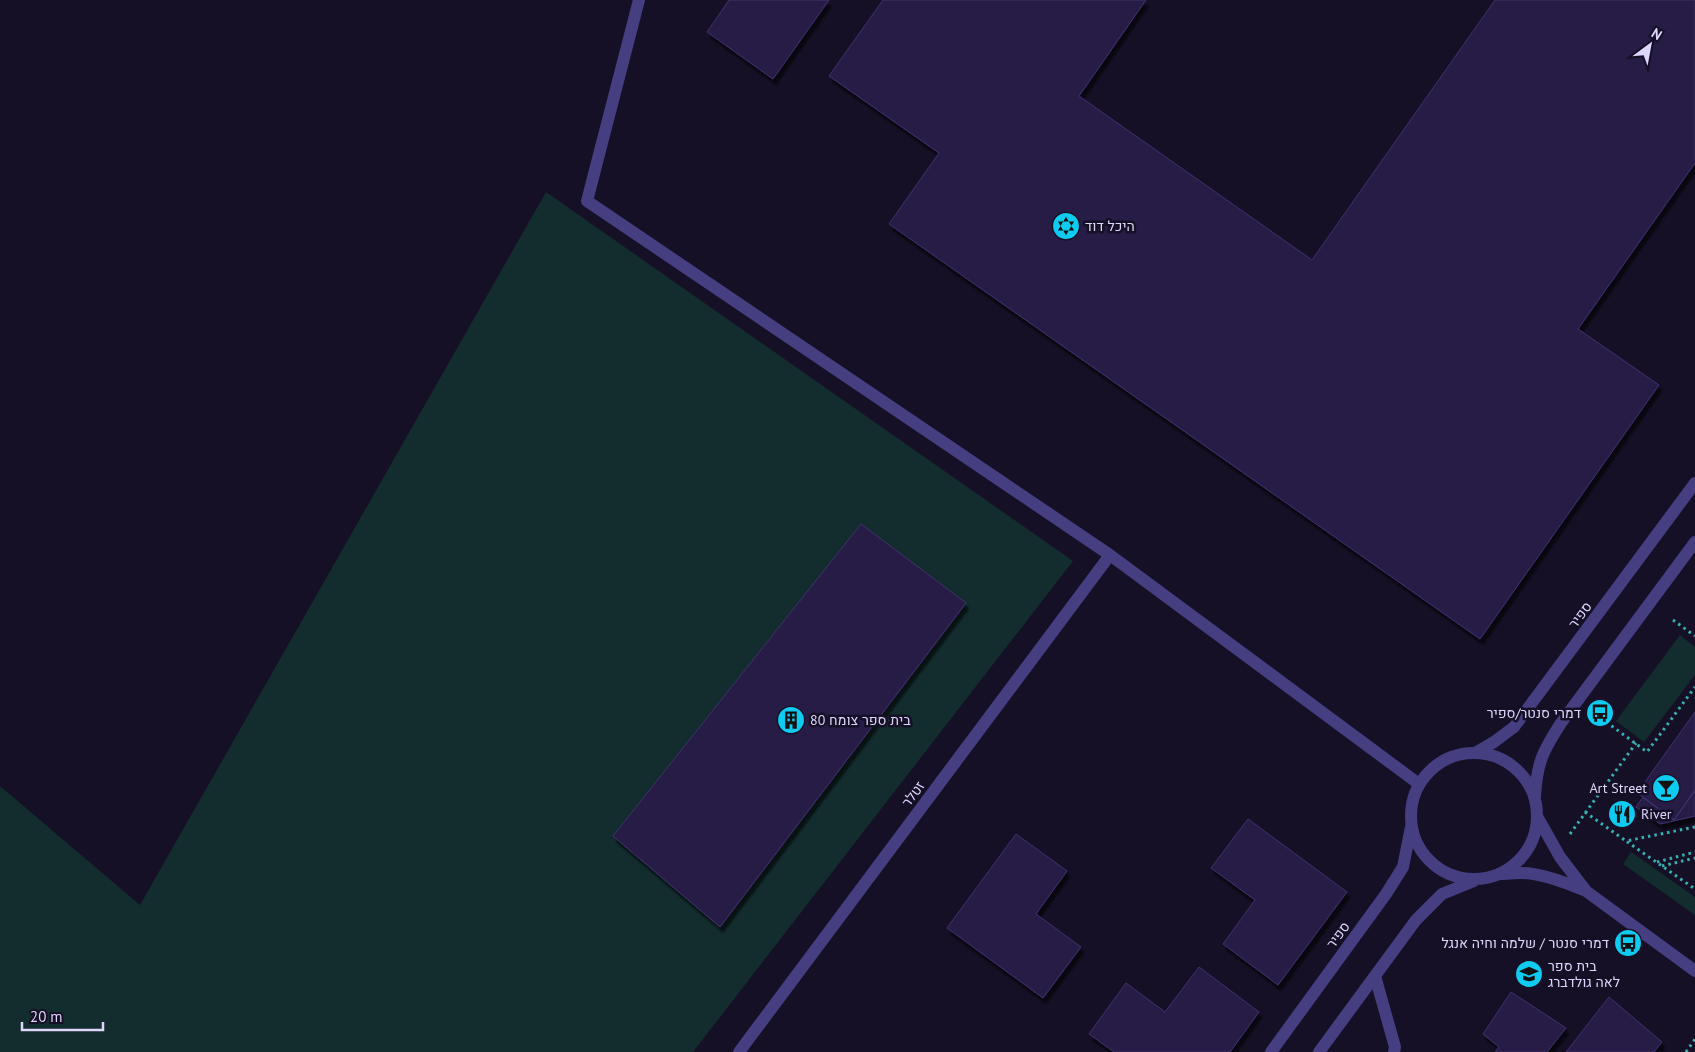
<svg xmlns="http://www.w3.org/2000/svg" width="1695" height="1052" viewBox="0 0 1695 1052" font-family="'PT Sans',Heebo,sans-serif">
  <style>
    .green { fill: #132d2e }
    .building { fill: #281d45; stroke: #41316f; filter: url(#shadow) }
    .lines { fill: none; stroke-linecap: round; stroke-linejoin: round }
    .path { stroke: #36b0b1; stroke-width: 3; stroke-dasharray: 2.5 4; stroke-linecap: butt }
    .service { stroke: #453e81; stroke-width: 12 }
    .minor { stroke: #453e81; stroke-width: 12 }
    .tertiary { stroke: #453e81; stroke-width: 12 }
    .labels { text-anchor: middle; stroke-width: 5; stroke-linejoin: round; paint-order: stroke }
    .poi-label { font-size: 14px; fill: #ddd6fd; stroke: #151025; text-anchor: start }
    .street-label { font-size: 14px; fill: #ddd6fd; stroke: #151025 }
  </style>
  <defs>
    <filter id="shadow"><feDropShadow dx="3" dy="5.5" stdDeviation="1" flood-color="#0009"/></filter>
  </defs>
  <rect width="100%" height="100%" fill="#151025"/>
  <path class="green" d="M546 192 1073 561 693 1052H0V786L140 905Z
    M1680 635 1695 647V675L1644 742 1616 721Z
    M1631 852 1695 897V915L1623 864Z"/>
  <path class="building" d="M729 0H829L773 79 707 32Z
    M883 0H1146L1079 96 1312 260 1495 0H1695V163L1578 329 1659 385 1480 639 889 224 939 153 829 76Z
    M861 524 966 603 720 927 613 836Z
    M1695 712V790L1674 820 1637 793Z
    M1695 790V816L1660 824 1636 807 1643 797 1674 820Z
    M1248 819 1347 892 1278 985 1223 944 1255 900 1211 868Z
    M1016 834 1067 871 1036 914 1081 947 1043 998 947 928Z
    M1199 967 1259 1012 1230 1052H1114L1089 1034 1126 983 1165 1012Z
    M1511 992 1566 1028 1547 1052H1495L1499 1047 1483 1034Z
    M1609 997 1662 1042 1654 1052H1566Z"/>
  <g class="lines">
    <path class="path" d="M1673 620 1695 636
      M1601 718 1647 752 1695 687
      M1585 812 1626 841
      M1695 827 1626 841 1695 889
      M1570 834 1636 743
      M1657 862 1695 852
      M1662 866 1695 858
      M1686 1052 1695 1039"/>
    <path class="service" d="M1375 976 1395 1047 1394 1052"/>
    <path class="minor" d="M639 0 587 201 1110 555 1419 784
      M1477 752 1494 742 1514 727 1695 483
      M1535 796C1537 762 1543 751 1561 723L1695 542
      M1538 818 1560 857 1586 891
      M1499 874C1506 874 1513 873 1520 873 1542 873 1566 883 1586 891L1695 971
      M739 1052 1110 555"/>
    <path class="tertiary" d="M1411 816a63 63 0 1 1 126 0a63 63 0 1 1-126 0Z
      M1271 1052 1386 894 1403 867 1411 827
      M1319 1052 1416 920 1442 894 1474 881"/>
  </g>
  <defs>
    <g id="synagogue-disc" transform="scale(1.4375)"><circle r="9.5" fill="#0dcbf1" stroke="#151025"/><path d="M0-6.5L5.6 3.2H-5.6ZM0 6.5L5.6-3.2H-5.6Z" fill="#111"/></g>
    <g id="bus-disc" transform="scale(1.4375)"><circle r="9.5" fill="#0dcbf1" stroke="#151025"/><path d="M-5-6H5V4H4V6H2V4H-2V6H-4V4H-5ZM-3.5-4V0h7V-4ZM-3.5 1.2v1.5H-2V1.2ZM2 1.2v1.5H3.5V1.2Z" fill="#111"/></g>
    <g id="building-disc" transform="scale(1.4375)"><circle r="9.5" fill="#0dcbf1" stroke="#151025"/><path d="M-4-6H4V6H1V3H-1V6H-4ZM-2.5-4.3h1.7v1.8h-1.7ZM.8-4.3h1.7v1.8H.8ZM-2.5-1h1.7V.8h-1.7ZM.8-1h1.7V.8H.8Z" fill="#111"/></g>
    <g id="bar-disc" transform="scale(1.4375)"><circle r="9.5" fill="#0dcbf1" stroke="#151025"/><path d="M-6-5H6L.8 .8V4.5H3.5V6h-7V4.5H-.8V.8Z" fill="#111"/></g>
    <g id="restaurant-disc" transform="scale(1.4375)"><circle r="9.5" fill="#0dcbf1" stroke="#151025"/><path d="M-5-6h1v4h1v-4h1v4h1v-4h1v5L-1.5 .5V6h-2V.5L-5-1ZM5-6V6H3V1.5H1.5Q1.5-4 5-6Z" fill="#111"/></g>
    <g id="school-disc" transform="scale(1.4375)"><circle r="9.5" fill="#0dcbf1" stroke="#151025"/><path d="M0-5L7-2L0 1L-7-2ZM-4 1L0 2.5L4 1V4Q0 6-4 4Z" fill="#111"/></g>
  </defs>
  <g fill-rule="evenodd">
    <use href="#synagogue-disc" x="1066" y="226"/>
    <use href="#bus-disc" x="1600" y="713"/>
    <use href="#building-disc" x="791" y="720"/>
    <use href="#bar-disc" x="1666" y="788"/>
    <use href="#restaurant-disc" x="1622" y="814"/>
    <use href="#bus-disc" x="1628" y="943"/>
    <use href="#school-disc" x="1529" y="974"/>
  </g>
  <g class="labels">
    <g class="poi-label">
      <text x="1085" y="231">היכל דוד</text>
      <text x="1581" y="718" text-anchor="end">דמרי סנטר/ספיר</text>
      <text x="810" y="725">בית ספר צומח 80</text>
      <text x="1647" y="793" text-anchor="end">Art Street</text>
      <text x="1641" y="819">River</text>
      <text x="1609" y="948" text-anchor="end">דמרי סנטר / שלמה וחיה אנגל</text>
      <text x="1548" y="971">בית ספר<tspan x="1548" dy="16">לאה גולדברג</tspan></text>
    </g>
    <g class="street-label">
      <text transform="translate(1580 615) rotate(-54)" y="5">ספיר</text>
      <text transform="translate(913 794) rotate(-53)" y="5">זטלר</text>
      <text transform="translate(1338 935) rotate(-54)" y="5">ספיר</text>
    </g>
  </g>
  <g transform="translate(1650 45) rotate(32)" stroke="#151025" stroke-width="4" paint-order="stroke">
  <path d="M0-4L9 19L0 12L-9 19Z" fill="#ddd6fd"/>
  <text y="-8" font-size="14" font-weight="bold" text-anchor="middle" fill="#ddd6fd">N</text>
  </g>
  <path d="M22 1022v8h81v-8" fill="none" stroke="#ddd6fd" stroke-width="2.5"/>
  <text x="30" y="1022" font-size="15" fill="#ddd6fd" stroke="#151025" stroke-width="4" paint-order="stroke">20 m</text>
</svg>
